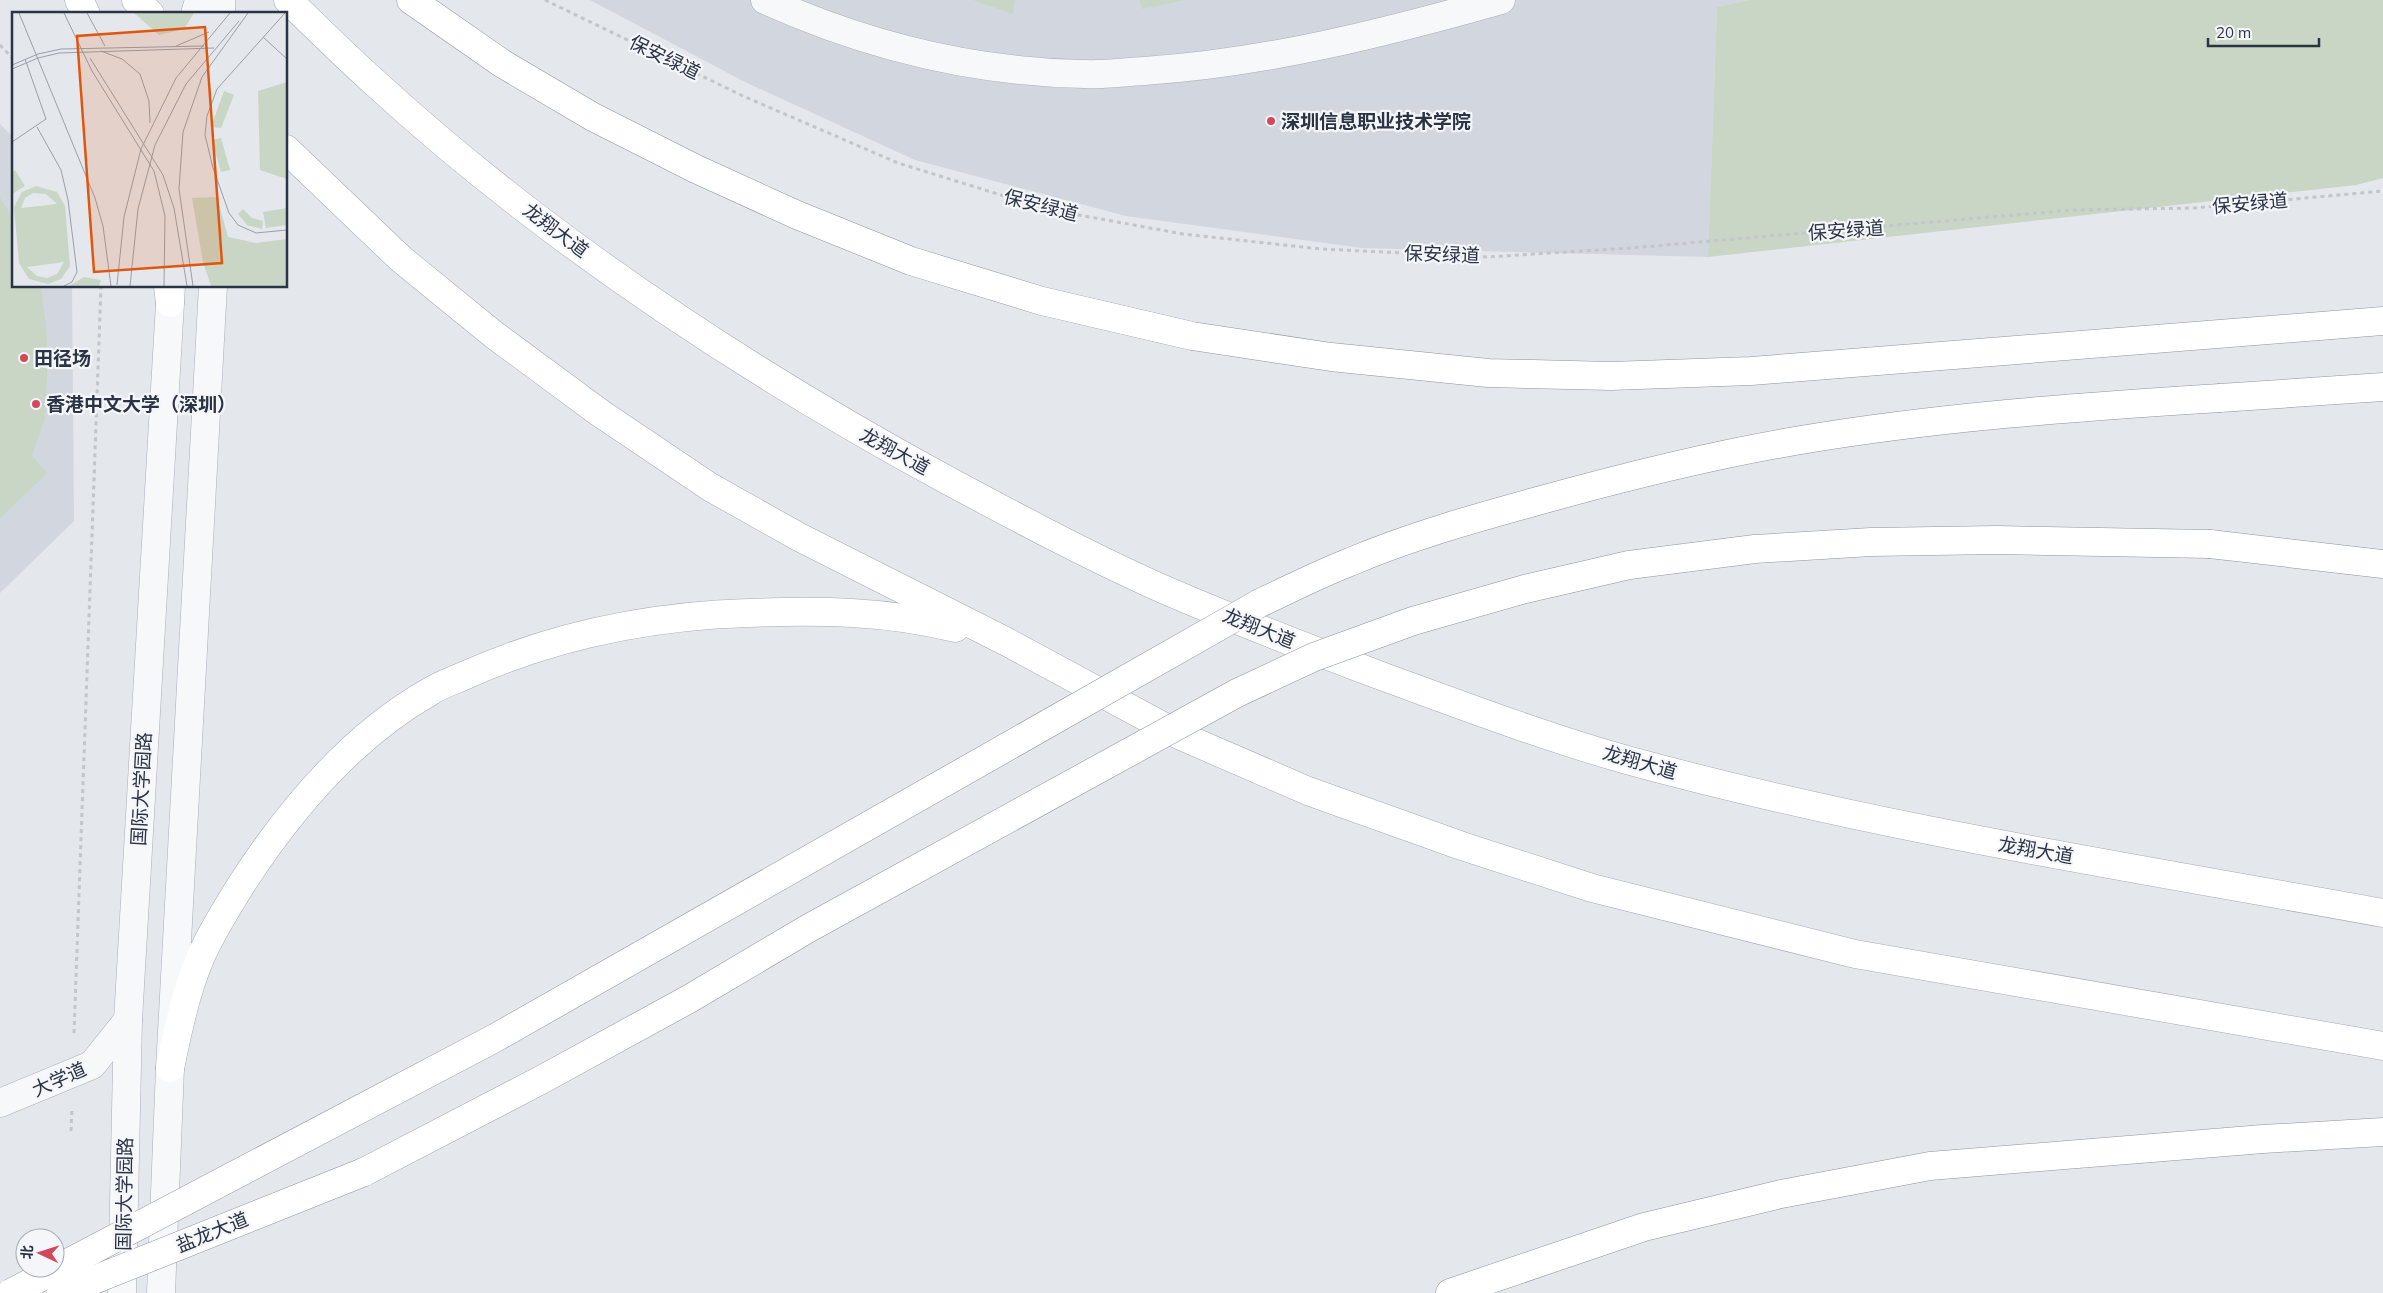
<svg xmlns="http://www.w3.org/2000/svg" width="2383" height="1293" viewBox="0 0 2383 1293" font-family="Mulish,'Noto Sans SC',sans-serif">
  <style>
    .built { fill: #d2d6de }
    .green { fill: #c9d6c5 }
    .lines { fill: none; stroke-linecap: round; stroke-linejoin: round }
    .minor-casing { stroke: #a9aeb7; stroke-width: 29 }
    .tertiary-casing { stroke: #a9aeb7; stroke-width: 29 }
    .primary-casing { stroke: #a3abb8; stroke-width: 29 }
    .motorway-casing { stroke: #8b94a3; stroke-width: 29 }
    .path { stroke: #c2c5cb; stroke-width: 3; stroke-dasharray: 4 4; stroke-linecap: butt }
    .minor { stroke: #f7f8fa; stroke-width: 28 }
    .tertiary { stroke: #f7f8fa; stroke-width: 28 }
    .primary { stroke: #fff; stroke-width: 28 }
    .motorway { stroke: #fff; stroke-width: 28 }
    .trunk-bridge-casing { stroke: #8b94a3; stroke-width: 29; stroke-linecap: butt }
    .motorway-bridge-casing { stroke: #8b94a3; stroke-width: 29; stroke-linecap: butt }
    .trunk-bridge { stroke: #fff; stroke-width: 28 }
    .motorway-bridge { stroke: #fff; stroke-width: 28 }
    .poi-dot { fill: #d1495b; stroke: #f4f6f9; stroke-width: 2 }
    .labels { text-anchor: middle; stroke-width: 4.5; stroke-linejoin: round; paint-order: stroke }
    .street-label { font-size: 19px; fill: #2b3445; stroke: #f4f6f9 }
    .poi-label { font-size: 19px; font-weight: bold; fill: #2b3445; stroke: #f4f6f9; text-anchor: start }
    .inset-road { fill: none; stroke: #9a9fa9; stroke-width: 1 }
    .view { fill: #df570f; fill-opacity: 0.15; stroke: #df570f; stroke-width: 2.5 }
    .inset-edge { fill: none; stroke: #2b3445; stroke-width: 2.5 }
  </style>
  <rect width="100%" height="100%" fill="#e4e7ec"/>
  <path class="built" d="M590 0H1749L1717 7 1708 257 1362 248 1126 216 915 160 745 82Z
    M0 124 14 138V286H72L74 521 0 593Z"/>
  <path class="green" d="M973 0H1015L1013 14Z
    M1140 0H1186L1142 9Z
    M1749 0H2383V178L2356 185 1708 257 1717 7Z
    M0 198 14 219V286H41L47 335V380L45 418 32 456 47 473 0 519Z"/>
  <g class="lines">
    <g class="minor-casing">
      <path id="minor" d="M765 0C865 45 973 72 1084 74 1104 75 1124 72 1144 71 1266 63 1384 33 1501 0
        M0 1103 92 1065 128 1020"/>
    </g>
    <g class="tertiary-casing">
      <path id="tertiary" d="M221 0V14
        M195 14 199 0
        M122 1293 128 1020 171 286
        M161 1293 170 1068 213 286"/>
    </g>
    <g class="primary-casing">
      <path id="primary" d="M79 0 86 14
        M136 0 150 14
        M288 0C316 27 344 55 373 81 545 239 743 369 947 480 1016 517 1085 554 1156 586 1231 619 1307 648 1384 677 1464 706 1545 737 1627 760 1875 828 2130 867 2383 913
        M286 149 401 259 493 334 600 413 710 487 799 537 1007 642 1181 736 1308 791 1462 846 1592 888 1855 954 2383 1046
        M168 286 170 303
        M170 1068C178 1030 186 991 201 956 212 931 227 908 241 885 290 809 351 736 431 691 442 684 455 680 468 674 556 635 652 616 748 613 818 610 887 611 955 628"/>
    </g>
    <g class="motorway-casing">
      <path id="motorway" d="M411 0 503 64 593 117 696 169 797 215 911 261 1042 301 1192 336 1331 357 1488 373 1611 376 1751 371 2383 321
        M2220 398 2383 387
        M2210 544 2383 564
        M1450 1293 1644 1227 1781 1194 1930 1166 2263 1139 2383 1132"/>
    </g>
    <path class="path" d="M545 0 743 96 898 163 1046 209 1183 234 1321 249 1487 257 1630 248 2072 210 2194 208 2383 191
      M0 45 14 60
      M74 1033 101 286
      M71 1131 72 1109"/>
    <use href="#minor" class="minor"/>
    <use href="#tertiary" class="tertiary"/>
    <use href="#primary" class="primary"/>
    <use href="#motorway" class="motorway"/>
    <g class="trunk-bridge-casing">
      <path id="trunk-bridge" d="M61 1293 364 1172"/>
    </g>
    <g class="motorway-bridge-casing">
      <path id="motorway-bridge" d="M364 1172 541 1080 689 999 809 928 1237 693 1314 657 1413 621 1525 589 1629 565 1755 549 1871 542 1997 540 2210 544
        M11 1293 495 1038 1260 603C1290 589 1319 574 1350 562 1409 537 1472 519 1534 502 1620 478 1707 456 1795 441 1935 417 2078 407 2220 398"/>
    </g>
    <use href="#trunk-bridge" class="trunk-bridge"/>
    <use href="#motorway-bridge" class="motorway-bridge"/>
  </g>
  <g class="poi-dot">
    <circle cx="1271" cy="121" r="5"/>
    <circle cx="24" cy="358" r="5"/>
    <circle cx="36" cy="404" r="5"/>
  </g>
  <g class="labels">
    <g class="street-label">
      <text transform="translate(665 57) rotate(26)" y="7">保安绿道</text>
      <text transform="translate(2250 203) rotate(-5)" y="7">保安绿道</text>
      <text transform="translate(1041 205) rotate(14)" y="7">保安绿道</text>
      <text transform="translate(556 230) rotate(37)" y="7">龙翔大道</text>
      <text transform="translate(1846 230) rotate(-4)" y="7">保安绿道</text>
      <text transform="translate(1442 254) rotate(2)" y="7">保安绿道</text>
      <text transform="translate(895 451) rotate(29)" y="7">龙翔大道</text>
      <text transform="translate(1259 628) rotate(22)" y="7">龙翔大道</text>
      <text transform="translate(1640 762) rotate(16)" y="7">龙翔大道</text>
      <text transform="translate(141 789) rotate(-87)" y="7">国际大学园路</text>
      <text transform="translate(2036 850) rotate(10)" y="7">龙翔大道</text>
      <text transform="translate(59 1079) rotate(-24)" y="7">大学道</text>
      <text transform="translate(124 1194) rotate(-89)" y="7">国际大学园路</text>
      <text transform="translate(212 1232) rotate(-22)" y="7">盐龙大道</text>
    </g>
    <g class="poi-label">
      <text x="1281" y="128">深圳信息职业技术学院</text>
      <text x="34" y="365">田径场</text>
      <text x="46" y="411">香港中文大学（深圳）</text>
    </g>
  </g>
  <g transform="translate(12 12)">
    <rect width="275" height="275" fill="#e4e7ec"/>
    <path d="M122 1H182L172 17 147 23ZM275 70V167L248 158 246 79ZM212 79 222 83 209 116 199 115ZM209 126 218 158 209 160 200 128ZM3 158 13 174 0 182V160ZM24 174 45 180 53 194 58 254 49 267 36 272 17 267 7 251 2 195 10 180ZM21 181 34 182 45 192 9 196 13 186ZM52 250 45 262 35 266 25 264 15 255ZM205 185 216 225 244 231 275 227V274H199L191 250 180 186ZM275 196V213L254 216 251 200ZM231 197 240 206 251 209 250 217 235 213 226 202ZM72 265 89 268 87 274H57Z" fill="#c9d6c5" fill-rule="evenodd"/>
    <path class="inset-road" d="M7 1 83 186 91 214 99 274M52 1 80 59 142 159 153 204 152 274M75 1 93 34M273 1 205 77 195 104 193 123 201 156 217 201 226 213 244 221 275 218M251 25 275 47M164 34 197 20M89 39 110 47 128 62 137 89 138 111M78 46 151 163 162 196 175 274M0 53 26 42 49 37 192 34M0 57 26 46 47 41 202 36M25 115 49 158 56 188 65 260 60 270 52 274M0 130 34 107 13 47M105 273 112 205 129 137 164 66 218 1M118 274 126 197 143 133 174 72 227 9M181 274 167 177 171 120 190 65 236 1"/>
    <path class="view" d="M193 15 210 251 82 260 65 24Z"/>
    <rect width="275" height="275" class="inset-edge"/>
  </g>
  <g transform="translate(40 1253) rotate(274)"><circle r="24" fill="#f4f6f9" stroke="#a4a8b1"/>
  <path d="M0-4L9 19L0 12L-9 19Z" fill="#d1495b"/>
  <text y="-8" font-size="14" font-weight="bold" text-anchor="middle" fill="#2b3445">北</text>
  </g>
  <path d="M2208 38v8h111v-8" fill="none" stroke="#2b3445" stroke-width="2.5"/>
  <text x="2216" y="38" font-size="15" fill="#2b3445" stroke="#f4f6f9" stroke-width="4" paint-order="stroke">20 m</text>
</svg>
